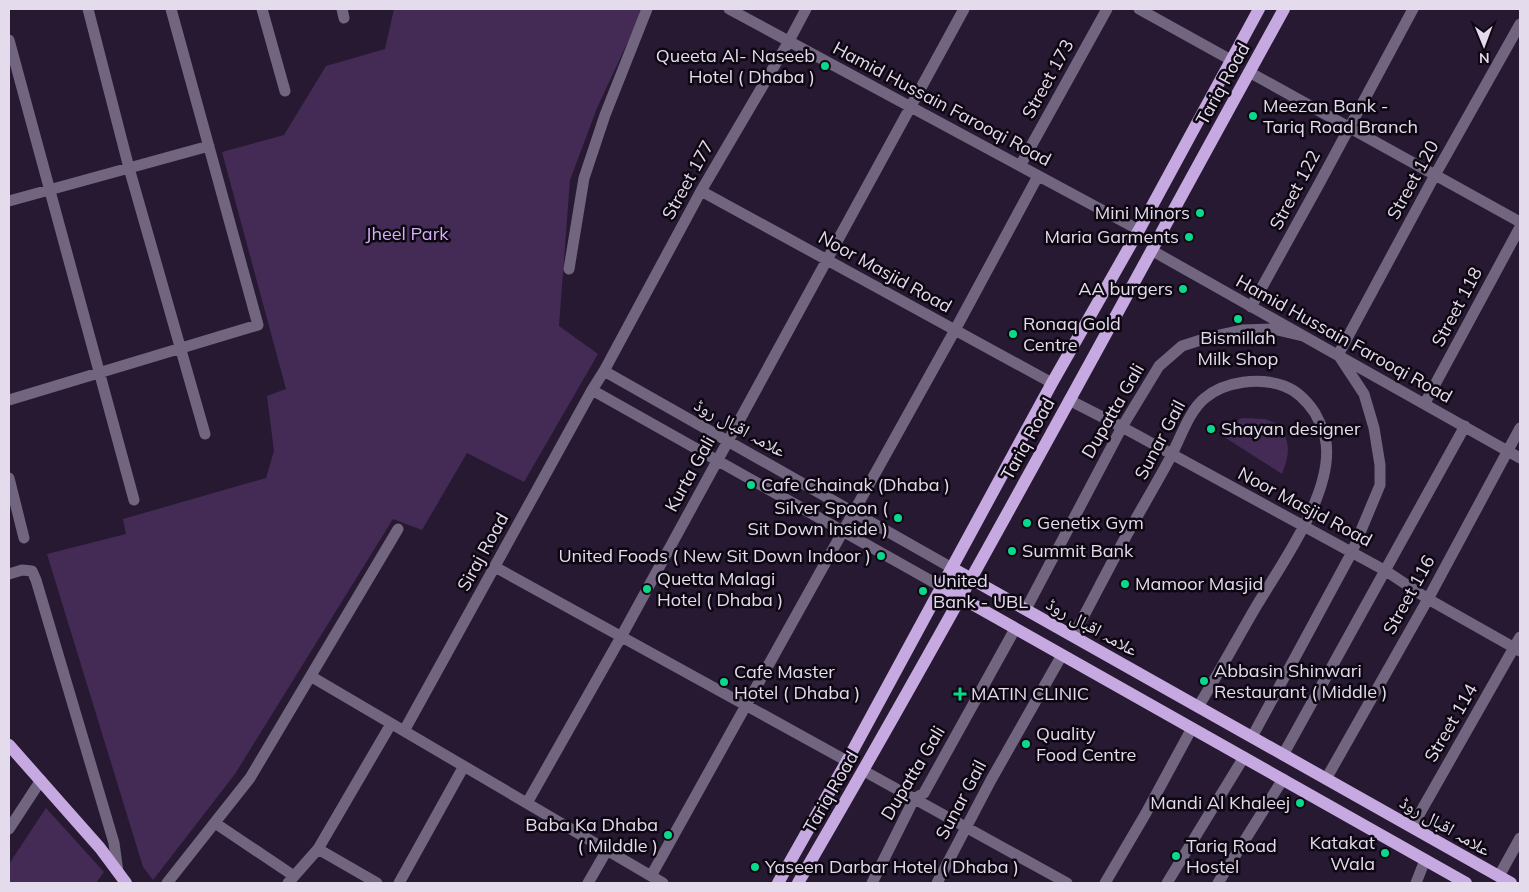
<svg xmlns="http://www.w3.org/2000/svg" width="1529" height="892" viewBox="0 0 1529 892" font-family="Mulish,'Noto Naskh Arabic',sans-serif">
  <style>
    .green { fill: #432b55 }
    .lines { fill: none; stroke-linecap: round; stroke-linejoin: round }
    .minor { stroke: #72657f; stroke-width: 11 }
    .major { stroke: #c6a9e1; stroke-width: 12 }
    .poi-dot { fill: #0ad98b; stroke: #0d0712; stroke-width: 2 }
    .labels { text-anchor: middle; stroke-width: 5; stroke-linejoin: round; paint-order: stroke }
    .poi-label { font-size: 18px; fill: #e4dbec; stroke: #0d0712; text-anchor: start }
    .street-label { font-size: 18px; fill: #e4dbec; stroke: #0d0712 }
    .park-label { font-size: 18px; fill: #d5b0f5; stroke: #0d0712 }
  </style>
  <rect width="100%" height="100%" fill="#271932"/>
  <path class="green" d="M394 9H643L597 108 570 180 559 326 598 354 524 482 467 453 422 530 393 519 235 774 153 880 143 867 47 554 126 534 123 519 266 478 274 451 267 396 286 389 222 152 284 135 326 66 385 49Z
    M1242 418 1265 419 1281 425C1290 445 1290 453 1282 474L1221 435 1230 424Z
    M46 808 104 872 96 883H9V864Z"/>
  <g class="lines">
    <path class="minor" d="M88 9 129 168 205 434
      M262 9 285 91
      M342 9 344 18
      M729 9 1139 230
      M1139 9 1231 60
      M9 40 134 500
      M1249 72 1520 222
      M1020 166 1107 9
      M701 191 1052 383
      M9 201 209 146
      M1151 250 1520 458
      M569 269 584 178 605 115 647 9
      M1251 307 1319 184 1413 9
      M1338 355 1435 175 1520 24
      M604 371 952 568
      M592 390 942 587
      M9 400 258 325 171 9
      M1069 400 1122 427 1386 571 1428 599 1520 651
      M1425 403 1520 227
      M9 478 24 538
      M495 567 847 761
      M9 574 22 570 32 571 36 580 114 843 118 872
      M1026 609 1122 427 1159 366 1182 346 1210 337 1242 330 1273 329 1303 336
      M1073 636C1090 605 1106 573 1123 542 1138 514 1154 488 1169 460 1179 442 1189 410 1205 398 1225 381 1260 377 1284 386 1298 391 1307 401 1315 413 1319 421 1323 428 1325 437 1337 488 1282 563 1257 605 1237 639 1219 673 1198 707
      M312 677 663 883
      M404 731 592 390 604 371 701 191 789 41 806 9
      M1252 737 1352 552 1380 485V465L1374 428 1364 394 1339 356
      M1283 755 1465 426
      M864 771 1067 883
      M1326 779 1428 599 1520 428
      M527 803 621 637 964 9
      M215 823 294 876
      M1412 827 1520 637
      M9 829 41 780
      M318 849 377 883
      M651 876 955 330 1038 176
      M1499 876 1520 838
      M167 883 250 778 398 529
      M288 883 318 849 391 724
      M399 883 464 766
      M588 883 607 850
      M872 883 914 799 924 793 1015 629
      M937 883 991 780 1062 655
      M1105 883 1146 813 1192 728
      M1167 883 1244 757
      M1218 883 1283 779
      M1416 883 1425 860"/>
    <path class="major" d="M952 568 1511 883
      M942 587 1466 883
      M9 745 100 848 126 883
      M778 883 847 761 1052 383 1139 230 1259 9
      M798 883C966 595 1123 301 1284 9"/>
  </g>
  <g class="poi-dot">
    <circle cx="825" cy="66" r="5"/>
    <circle cx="1253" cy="116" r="5"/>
    <circle cx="1200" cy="213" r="5"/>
    <circle cx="1189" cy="237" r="5"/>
    <circle cx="1183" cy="289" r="5"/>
    <circle cx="1238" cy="319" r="5"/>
    <circle cx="1013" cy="334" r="5"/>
    <circle cx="1211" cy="429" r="5"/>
    <circle cx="751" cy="485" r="5"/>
    <circle cx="898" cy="518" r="5"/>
    <circle cx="1027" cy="523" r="5"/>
    <circle cx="1012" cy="551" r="5"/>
    <circle cx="881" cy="556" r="5"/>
    <circle cx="1125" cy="584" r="5"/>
    <circle cx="647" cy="589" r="5"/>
    <circle cx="923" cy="591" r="5"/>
    <circle cx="1204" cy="681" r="5"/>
    <circle cx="724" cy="682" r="5"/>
    <path d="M957.5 686.5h5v5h5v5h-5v5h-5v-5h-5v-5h5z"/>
    <circle cx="1026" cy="744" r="5"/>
    <circle cx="1300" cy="803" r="5"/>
    <circle cx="668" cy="835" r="5"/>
    <circle cx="1385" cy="853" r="5"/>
    <circle cx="1176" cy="856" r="5"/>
    <circle cx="755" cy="867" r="5"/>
  </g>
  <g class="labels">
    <g class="poi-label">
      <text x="815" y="62" text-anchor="end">Queeta Al- Naseeb<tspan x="815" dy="21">Hotel ( Dhaba )</tspan></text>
      <text x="1263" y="112">Meezan Bank -<tspan x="1263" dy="21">Tariq Road Branch</tspan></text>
      <text x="1190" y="219" text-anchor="end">Mini Minors</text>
      <text x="1179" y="243" text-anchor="end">Maria Garments</text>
      <text x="1173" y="295" text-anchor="end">AA burgers</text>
      <text x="1023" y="330">Ronaq Gold<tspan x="1023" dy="21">Centre</tspan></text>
      <text x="1238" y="344" text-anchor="middle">Bismillah<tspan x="1238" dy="21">Milk Shop</tspan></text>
      <text x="1221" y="435">Shayan designer</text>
      <text x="761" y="491">Cafe Chainak (Dhaba )</text>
      <text x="888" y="514" text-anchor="end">Silver Spoon (<tspan x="888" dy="21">Sit Down Inside )</tspan></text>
      <text x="1037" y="529">Genetix Gym</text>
      <text x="1022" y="557">Summit Bank</text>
      <text x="871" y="562" text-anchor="end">United Foods ( New Sit Down Indoor )</text>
      <text x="657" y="585">Quetta Malagi<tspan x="657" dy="21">Hotel ( Dhaba )</tspan></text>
      <text x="933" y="587">United<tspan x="933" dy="21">Bank - UBL</tspan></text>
      <text x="1135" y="590">Mamoor Masjid</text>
      <text x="1214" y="677">Abbasin Shinwari<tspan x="1214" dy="21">Restaurant ( Middle )</tspan></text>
      <text x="734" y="678">Cafe Master<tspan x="734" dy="21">Hotel ( Dhaba )</tspan></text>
      <text x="971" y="700">MATIN CLINIC</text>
      <text x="1036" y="740">Quality<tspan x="1036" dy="21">Food Centre</tspan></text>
      <text x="1290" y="809" text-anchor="end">Mandi Al Khaleej</text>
      <text x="658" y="831" text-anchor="end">Baba Ka Dhaba<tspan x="658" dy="21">( Milddle )</tspan></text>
      <text x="1375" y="849" text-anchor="end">Katakat<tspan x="1375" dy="21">Wala</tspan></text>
      <text x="1186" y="852">Tariq Road<tspan x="1186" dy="21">Hostel</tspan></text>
      <text x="765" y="873">Yaseen Darbar Hotel ( Dhaba )</text>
    </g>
    <g class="street-label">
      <text transform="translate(1048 79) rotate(-61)" y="6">Street 173</text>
      <text transform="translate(1223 84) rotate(-61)" y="6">Tariq Road</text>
      <text transform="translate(942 104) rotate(28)" y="6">Hamid Hussain Farooqi Road</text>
      <text transform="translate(688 180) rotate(-61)" y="6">Street 177</text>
      <text transform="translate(1413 180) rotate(-61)" y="6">Street 120</text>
      <text transform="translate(1295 190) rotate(-62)" y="6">Street 122</text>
      <text transform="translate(885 272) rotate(29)" y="6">Noor Masjid Road</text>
      <text transform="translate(1457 307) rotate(-62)" y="6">Street 118</text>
      <text transform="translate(1344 339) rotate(29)" y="6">Hamid Hussain Farooqi Road</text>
      <text transform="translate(1113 411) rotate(-60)" y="6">Dupatta Gali</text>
      <text transform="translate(740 428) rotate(29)" y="6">علامہ اقبال روڈ</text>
      <text transform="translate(1028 439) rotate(-61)" y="6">Tariq Road</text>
      <text transform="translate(1160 440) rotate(-62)" y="6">Sunar Gail</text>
      <text transform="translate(690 474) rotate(-61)" y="6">Kurta Gali</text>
      <text transform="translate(1305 507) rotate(28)" y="6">Noor Masjid Road</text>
      <text transform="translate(483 552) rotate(-61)" y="6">Siraj Road</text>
      <text transform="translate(1409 595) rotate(-61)" y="6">Street 116</text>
      <text transform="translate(1092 627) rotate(29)" y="6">علامہ اقبال روڈ</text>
      <text transform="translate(1451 723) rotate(-60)" y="6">Street 114</text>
      <text transform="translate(913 773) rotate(-59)" y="6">Dupatta Gali</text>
      <text transform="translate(831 792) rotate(-60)" y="6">Tariq Road</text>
      <text transform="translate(961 800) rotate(-62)" y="6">Sunar Gail</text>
      <text transform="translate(1445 826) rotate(30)" y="6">علامہ اقبال روڈ</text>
    </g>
    <g class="park-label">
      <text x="407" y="240">Jheel Park</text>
    </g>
  </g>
  <rect width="1529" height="892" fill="none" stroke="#e4dbec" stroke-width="20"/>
  <g transform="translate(1484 45) rotate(179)" stroke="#0d0712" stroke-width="4" paint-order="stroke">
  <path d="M0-4L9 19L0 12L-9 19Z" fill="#e4dbec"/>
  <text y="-8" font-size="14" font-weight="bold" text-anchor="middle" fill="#e4dbec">N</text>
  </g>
</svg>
